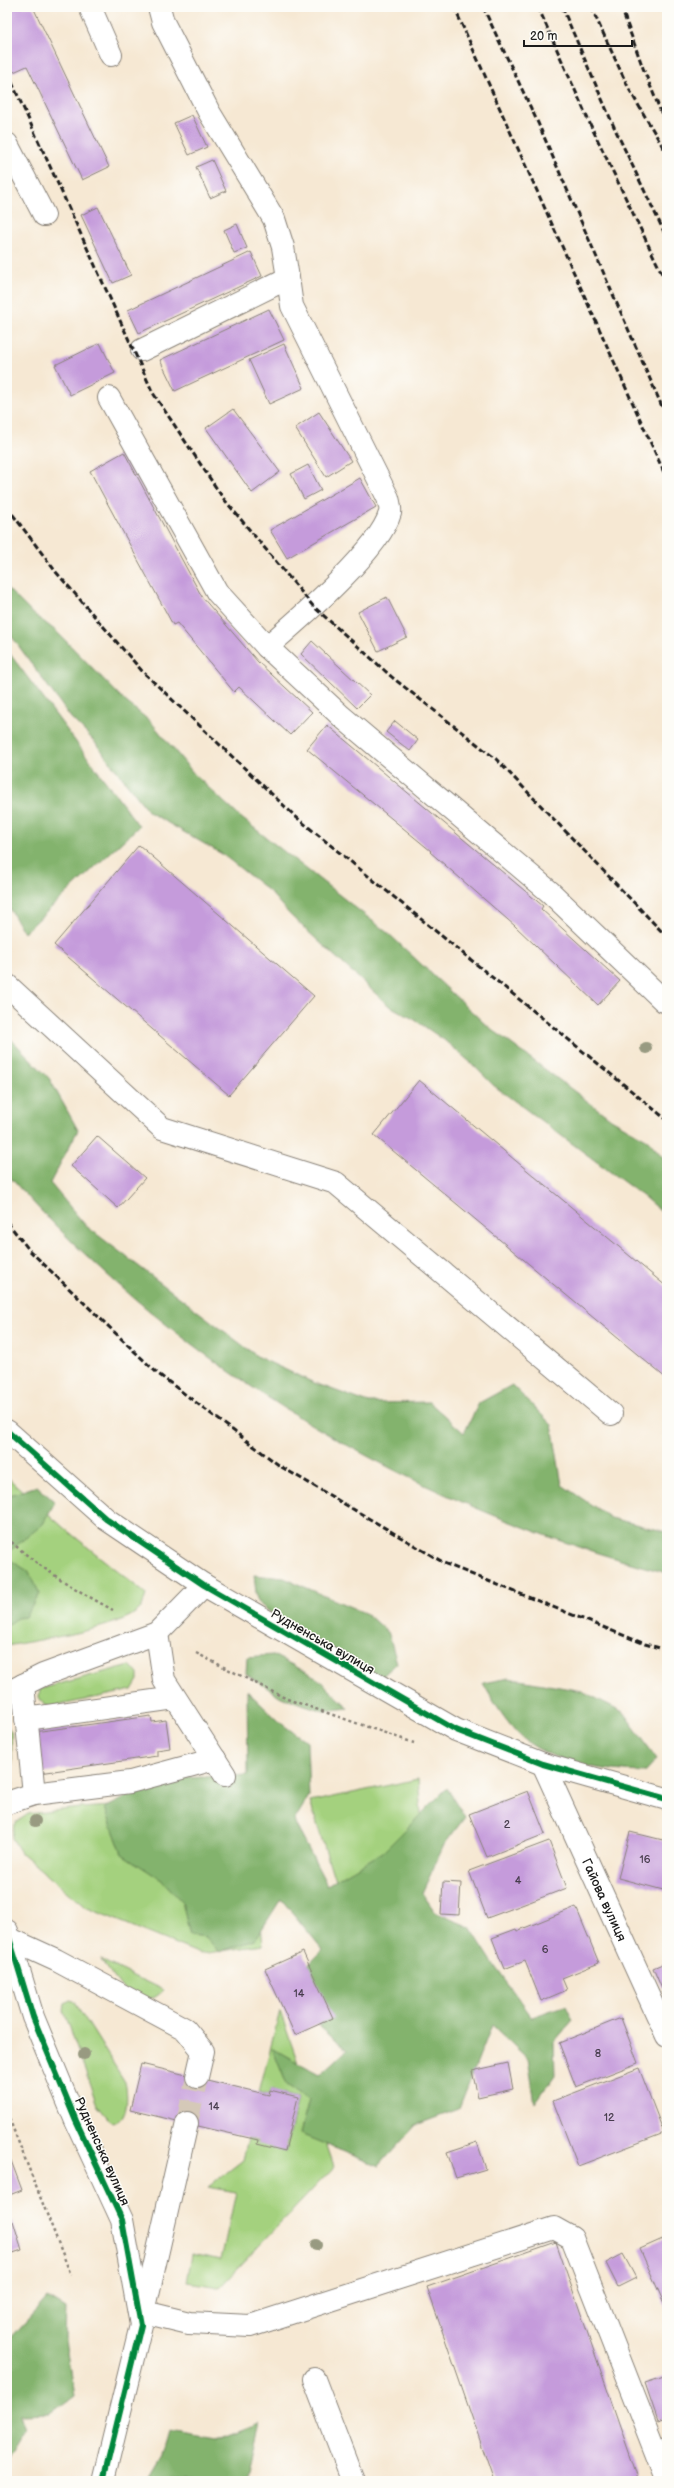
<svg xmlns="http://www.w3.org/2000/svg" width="674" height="2488" viewBox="0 0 674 2488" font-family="'Balsamiq Sans',sans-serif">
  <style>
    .green { fill: #a4d17e; stroke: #60764d }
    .forest { fill: #83b36d; stroke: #506844 }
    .building { fill: #c59bdb }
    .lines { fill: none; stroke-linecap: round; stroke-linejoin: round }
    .minor-tunnel { stroke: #d5c9b8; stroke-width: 22; stroke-dasharray: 22 11; stroke-linecap: butt }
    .minor-casing { stroke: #898278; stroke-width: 24 }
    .path { stroke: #898278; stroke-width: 2.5; stroke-dasharray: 3 3; stroke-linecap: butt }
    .minor { stroke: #fff; stroke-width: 22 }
    .rail { stroke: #1c1c1c; stroke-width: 3; stroke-dasharray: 6 3; stroke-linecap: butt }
    .cycleway-casing { stroke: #fdfcf7; stroke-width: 8 }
    .cycleway { stroke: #00873e; stroke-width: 6 }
    .tree { fill: #989a81 }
    .labels { text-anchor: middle; stroke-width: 3; stroke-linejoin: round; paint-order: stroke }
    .number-label { font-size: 11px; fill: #463c4c }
    .street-label { font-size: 13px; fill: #1c1c1c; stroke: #fdfcf7 }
  </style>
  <rect width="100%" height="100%" fill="#fdfcf7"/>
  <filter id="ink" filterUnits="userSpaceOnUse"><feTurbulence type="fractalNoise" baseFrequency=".025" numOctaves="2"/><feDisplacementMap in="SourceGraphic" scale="8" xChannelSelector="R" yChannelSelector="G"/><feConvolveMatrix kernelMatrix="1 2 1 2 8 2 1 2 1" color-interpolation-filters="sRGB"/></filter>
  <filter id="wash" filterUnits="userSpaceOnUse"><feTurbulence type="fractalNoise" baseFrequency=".012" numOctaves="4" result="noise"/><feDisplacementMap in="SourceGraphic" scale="16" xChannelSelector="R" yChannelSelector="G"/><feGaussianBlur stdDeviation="0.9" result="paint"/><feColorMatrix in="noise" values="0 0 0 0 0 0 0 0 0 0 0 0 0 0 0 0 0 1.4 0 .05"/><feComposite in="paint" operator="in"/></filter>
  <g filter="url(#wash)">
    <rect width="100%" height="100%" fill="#f6e8d3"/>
    <path class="green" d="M7 1477 64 1528 146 1594C145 1598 143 1605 141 1608 123 1629 36 1640 7 1646Z
      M130 1665 138 1674V1680L132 1690 51 1707 44 1705 39 1697 40 1689Z
      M7 1725 11 1732 13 1785 7 1788Z
      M418 1779 425 1862 336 1884 310 1802Z
      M249 1798 263 1945 200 1954 85 1907 21 1853 12 1838 14 1824 28 1814 79 1808Z
      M101 1960 163 1990C153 2003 142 1999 128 1996Z
      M70 2000 74 2001 125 2082C128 2094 129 2121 112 2123L97 2105 64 2011 65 2003Z
      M280 2011 334 2167 220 2287 187 2282 192 2254 221 2260 236 2192 208 2187 243 2160 248 2138 285 2151 287 2147 298 2097 270 2090 269 2095 259 2092Z"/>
    <path class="forest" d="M7 588 31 612 56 631 125 701 151 722 195 775 239 816 389 934 485 1024 611 1119 648 1140 667 1162V1217L644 1197 493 1085 470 1062 444 1040 415 1020 388 1005 290 915 269 891 222 854 149 812 93 740 71 718 7 630Z
      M7 650 139 826 24 933 7 904Z
      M7 1035 49 1078 78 1130 50 1183 86 1226 258 1357 312 1382 369 1403 429 1402 464 1433 479 1403 512 1385 552 1425 562 1485 611 1518 667 1532V1573C414 1507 181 1370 7 1174Z
      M37 1486 55 1502 43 1524 7 1553V1496Z
      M7 1558 28 1571 40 1594 25 1617 17 1618 7 1626Z
      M254 1575 284 1578 367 1614 389 1634 397 1663 376 1682 294 1631 257 1602Z
      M273 1655 316 1677 349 1708 323 1711 281 1697 246 1674 247 1657Z
      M509 1678 582 1691 623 1712 657 1759 645 1772C607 1771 565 1766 532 1745 512 1733 494 1703 483 1683Z
      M247 1691 282 1724 307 1742 309 1796 294 1821 327 1885 383 1852 447 1788 465 1817 444 1845 422 1893 436 1913 470 1927 496 1968 532 2017 566 2005 573 2020 554 2042 555 2075 535 2103 528 2059 492 2025 459 2109 416 2125 379 2166 300 2134 309 2100 287 2085 272 2048 320 2075 347 2050 312 2020 293 1980 323 1950 281 1899 255 1940 219 1952 206 1937 190 1935 182 1902 163 1881 122 1854 105 1808 162 1779 248 1775Z
      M48 2297 66 2308 65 2340 74 2396 51 2413 20 2414 25 2430 7 2459V2342Z
      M260 2423 246 2481H148L163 2456 170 2432 216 2440Z"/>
    <g id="blocks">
      <path class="building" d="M7 7H33L109 167 82 180 27 66 7 75Z
        M192 115 207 147 189 155 174 123Z
        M212 160 226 191 210 198 196 167Z
        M98 207 131 275 113 283 81 215Z
        M237 224 247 248 234 253 224 230Z
        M251 252 262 276 139 333 128 310Z
        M269 309 284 340 175 391 160 360Z
        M100 343 115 373 70 395 55 365Z
        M284 344 304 388 269 404 249 360Z
        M233 409 280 472 252 493 206 428Z
        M319 412 351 461 326 477 295 428Z
        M124 452 202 597 258 662 312 712 290 735 239 687 234 692 177 623 173 625 90 471Z
        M308 465 321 490 304 499 291 474Z
        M360 478 376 507 287 558 270 530Z
        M387 597 407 637 378 651 358 612Z
        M312 641 370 695 357 708 301 654Z
        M395 721 418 740 410 751 386 732Z
        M327 725 543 906 541 909 620 981 598 1005 515 926 430 852 431 851 307 749Z
        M139 845 314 996 229 1095 54 945Z
        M419 1080 667 1287V1379L374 1135Z
        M97 1136 145 1178 118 1208 71 1166Z
        M151 1716 152 1722 166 1720 170 1748 157 1750V1756L40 1773 34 1732Z
        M528 1791 545 1834 487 1857 469 1814Z
        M630 1832 667 1841V1891L618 1878Z
        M549 1841 567 1888 487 1918 469 1871Z
        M443 1882 461 1883 459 1915 441 1914Z
        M576 1907 599 1963 562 1978 567 1990 541 2001 525 1961 504 1969 492 1938 516 1929 517 1931Z
        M303 1952 333 2018 295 2035 265 1969Z
        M667 1962V1986L662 1989 653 1968Z
        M621 2018 638 2063 576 2087 559 2043Z
        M508 2063 513 2089 478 2097 472 2071Z
        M141 2064 269 2095 270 2090 298 2097 285 2151 257 2144 258 2140 130 2110Z
        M639 2068 664 2133 578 2166 553 2101Z
        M477 2142 486 2169 456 2178 447 2152Z
        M7 2150 22 2190 7 2196Z
        M13 2221 22 2250 7 2255V2223Z
        M667 2237V2310L640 2249Z
        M556 2242 639 2481H494L427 2287Z
        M623 2254 636 2278 618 2287 606 2263Z
        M667 2376V2418L658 2421 645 2383Z"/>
    </g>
  </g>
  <g filter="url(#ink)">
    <use href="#blocks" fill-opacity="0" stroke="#898278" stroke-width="1"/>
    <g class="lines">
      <path class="minor-tunnel" d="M187 2123 197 2077"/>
      <g class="minor-casing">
        <g id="minor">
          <path d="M90 7 111 55"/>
          <path d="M159 7 163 22 209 112 274 219 283 247 288 278"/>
          <path d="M7 144 44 215"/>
          <path d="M142 350 288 278 292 306 388 498C389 502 391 509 390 513 380 550 298 620 267 647"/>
          <path d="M109 398 217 592 267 647 341 716 550 892 664 1001"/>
          <path d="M7 985 162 1128 336 1183 611 1414"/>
          <path d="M7 1431 106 1519 204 1585 456 1730 543 1764 667 1799"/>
          <path d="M157 1633 164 1680 225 1775"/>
          <path d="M23 1685 34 1794"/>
          <path d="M7 1693 43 1675 157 1633 204 1585"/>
          <path d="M26 1719 175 1698"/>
          <path id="s1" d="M543 1764 667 2036"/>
          <path d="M7 1803 34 1794 130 1782 215 1759"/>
          <path d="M7 1931 33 2017 76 2121 122 2220 141 2325 103 2481"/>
          <path d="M10 1939 56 1960 185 2029 203 2051 197 2077"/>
          <path d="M144 2312 189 2323 250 2326 554 2228 572 2238 667 2481"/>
          <path d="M143 2316 187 2123"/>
          <path d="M314 2379 353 2481"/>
        </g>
      </g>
      <path class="path" d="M7 1538C38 1567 76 1590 113 1610
        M196 1653 287 1699 414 1743
        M7 2113 71 2275"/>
      <use href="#minor" class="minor"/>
      <path class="rail" d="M454 7 667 479
        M483 7 538 123 667 418
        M538 7 591 126 667 284
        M562 7 615 129 667 238
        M591 7 629 89 667 154
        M621 7 643 68 667 127
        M8 74 153 393 223 498 313 606 393 678 496 759 667 937
        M7 507 56 572 142 671 296 817 667 1120
        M7 1222 30 1251 157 1373 280 1466 446 1564 645 1644 667 1650"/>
      <g class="cycleway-casing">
        <path id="cycleway" d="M7 1431 106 1519 204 1585 456 1730 543 1764 667 1799
          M7 1931 33 2017 76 2121 122 2220 141 2325 103 2481"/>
      </g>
      <use href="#cycleway" class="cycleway"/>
    </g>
    <g class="tree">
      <circle cx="646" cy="1048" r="6"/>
      <circle cx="35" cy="1821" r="6"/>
      <circle cx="84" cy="2054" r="6"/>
      <circle cx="316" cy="2245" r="6"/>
    </g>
  </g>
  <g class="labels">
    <g class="number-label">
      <text x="507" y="1828">2</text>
      <text x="645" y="1863">16</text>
      <text x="518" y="1884">4</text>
      <text x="545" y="1953">6</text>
      <text x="299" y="1997">14</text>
      <text x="598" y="2057">8</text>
      <text x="214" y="2110">14</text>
      <text x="609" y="2121">12</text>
    </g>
    <g class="street-label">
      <text transform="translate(323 1641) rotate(30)" y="5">Рудненська вулиця</text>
      <text dy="5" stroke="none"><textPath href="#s1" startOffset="149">Гайова вулиця</textPath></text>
      <text transform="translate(103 2151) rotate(66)" y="5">Рудненська вулиця</text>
    </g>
  </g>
  <rect width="674" height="2488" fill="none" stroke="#fdfcf7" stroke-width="24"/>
  <path d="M524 40v6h108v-6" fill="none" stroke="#1c1c1c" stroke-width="2"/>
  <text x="530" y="40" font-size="12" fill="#1c1c1c" stroke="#fdfcf7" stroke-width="3" paint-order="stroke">20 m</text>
</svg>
